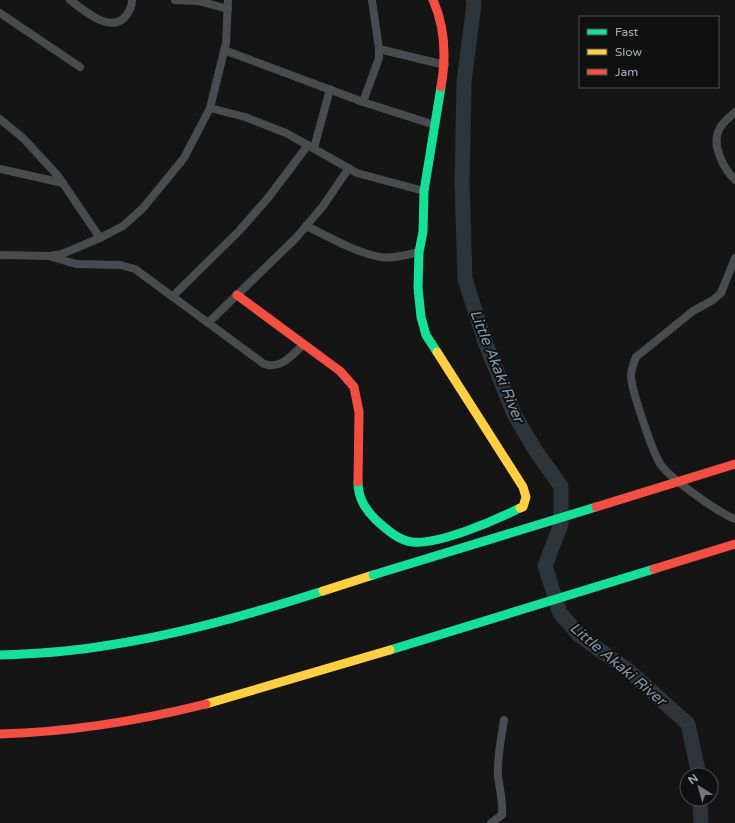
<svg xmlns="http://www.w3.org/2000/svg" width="735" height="823" viewBox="0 0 735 823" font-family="'Varela Round',sans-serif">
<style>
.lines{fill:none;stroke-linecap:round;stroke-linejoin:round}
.river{stroke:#2d343a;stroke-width:15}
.street{stroke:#4a4b4e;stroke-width:8}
.fast{stroke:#16e098;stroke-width:9}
.slow{stroke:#ffcf43;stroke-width:9}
.jam{stroke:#f24e42;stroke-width:9}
.fast-bridge{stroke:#16e098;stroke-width:9}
.jam-bridge{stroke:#f24e42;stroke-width:9}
.labels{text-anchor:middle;stroke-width:4;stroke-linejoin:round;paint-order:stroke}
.water-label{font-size:15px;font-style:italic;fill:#8299ad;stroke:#101011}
</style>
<rect width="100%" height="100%" fill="#151516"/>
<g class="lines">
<g class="river">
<path d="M473,0L474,4L464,82L462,183L465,279L485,342L514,414L537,453L561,486V524L545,566L560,613L580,636L628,670L688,724L699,775"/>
<path d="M700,799L701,823"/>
</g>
<g class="street">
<path d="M70,0C83,9 109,34 125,17C130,11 132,7 132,0"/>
<path d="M175,0L198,1L228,9"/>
<path d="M0,13L80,67"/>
<path d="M379,49L445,65"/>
<path d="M224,50L363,102L435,125"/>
<path d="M363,102L379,58V49L372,0"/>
<path d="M210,108L245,117L286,133L357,173L424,191"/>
<path d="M735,112C730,117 723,122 720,128C710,144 724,169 735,180"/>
<path d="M0,119L24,139L58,176L100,238"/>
<path d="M314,148L330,89"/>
<path d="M0,169L63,183"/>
<path d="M306,226C330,237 354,252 380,257C393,259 407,255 419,252"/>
<path d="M0,255L50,256L62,254L100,238L123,226L143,208L184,158L210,108L226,43L228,0"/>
<path d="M52,257L76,264L120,265L135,269L264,364C281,370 292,355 304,344"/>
<path d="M735,258L721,293L713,300L693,311L636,357C633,364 631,370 631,377C632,391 653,454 661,465C671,479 719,513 735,519"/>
<path d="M173,296L239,231L268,198L308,145"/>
<path d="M208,323L296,238L323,206L349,168"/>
<path d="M491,823L502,815C503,801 500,790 498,777C497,757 501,739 504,720"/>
</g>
<g class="fast">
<path d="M437,352L426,335L421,317L418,288L419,252L423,232L424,191L441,87"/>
<path d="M358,482C358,498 365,509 376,520C385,528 399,541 412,542C439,545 496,520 520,508"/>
<path d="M390,650L654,569"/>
<path d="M0,655C32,654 65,652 97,647C174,636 248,615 323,591"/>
</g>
<g class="slow">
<path d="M437,352L523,487L526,497L523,507L520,508"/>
<path d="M323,591L373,575"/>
<path d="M206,704L390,650"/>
</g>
<g class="jam">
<path d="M433,0C445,27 446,59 441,87"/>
<path d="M237,295L340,371L354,387L359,412L358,482"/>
<path d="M654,569L735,544"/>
<path d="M0,734C71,732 138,721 206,704"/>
</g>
<path class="fast-bridge" d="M373,575L596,507"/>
<path class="jam-bridge" d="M596,507L735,464"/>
</g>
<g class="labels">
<g class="water-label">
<text transform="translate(497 366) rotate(68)" y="5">Little Akaki River</text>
<text transform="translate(618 664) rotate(40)" y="5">Little Akaki River</text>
</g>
</g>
<rect x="579" y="16" width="140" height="72" fill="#101011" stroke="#4d4e53"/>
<rect x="587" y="29" width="20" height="6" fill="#16e098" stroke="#4d4e53"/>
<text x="615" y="36" font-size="12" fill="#a8acb5">Fast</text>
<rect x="587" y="49" width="20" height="6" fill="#ffcf43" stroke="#4d4e53"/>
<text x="615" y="56" font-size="12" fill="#a8acb5">Slow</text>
<rect x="587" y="69" width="20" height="6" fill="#f24e42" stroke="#4d4e53"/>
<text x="615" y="76" font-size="12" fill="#a8acb5">Jam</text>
<g transform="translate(699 787) rotate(323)"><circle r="19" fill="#101011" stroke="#4d4e53"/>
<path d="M0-3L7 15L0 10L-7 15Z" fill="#75777d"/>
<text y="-6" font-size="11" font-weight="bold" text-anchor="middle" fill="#a8acb5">N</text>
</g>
</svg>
